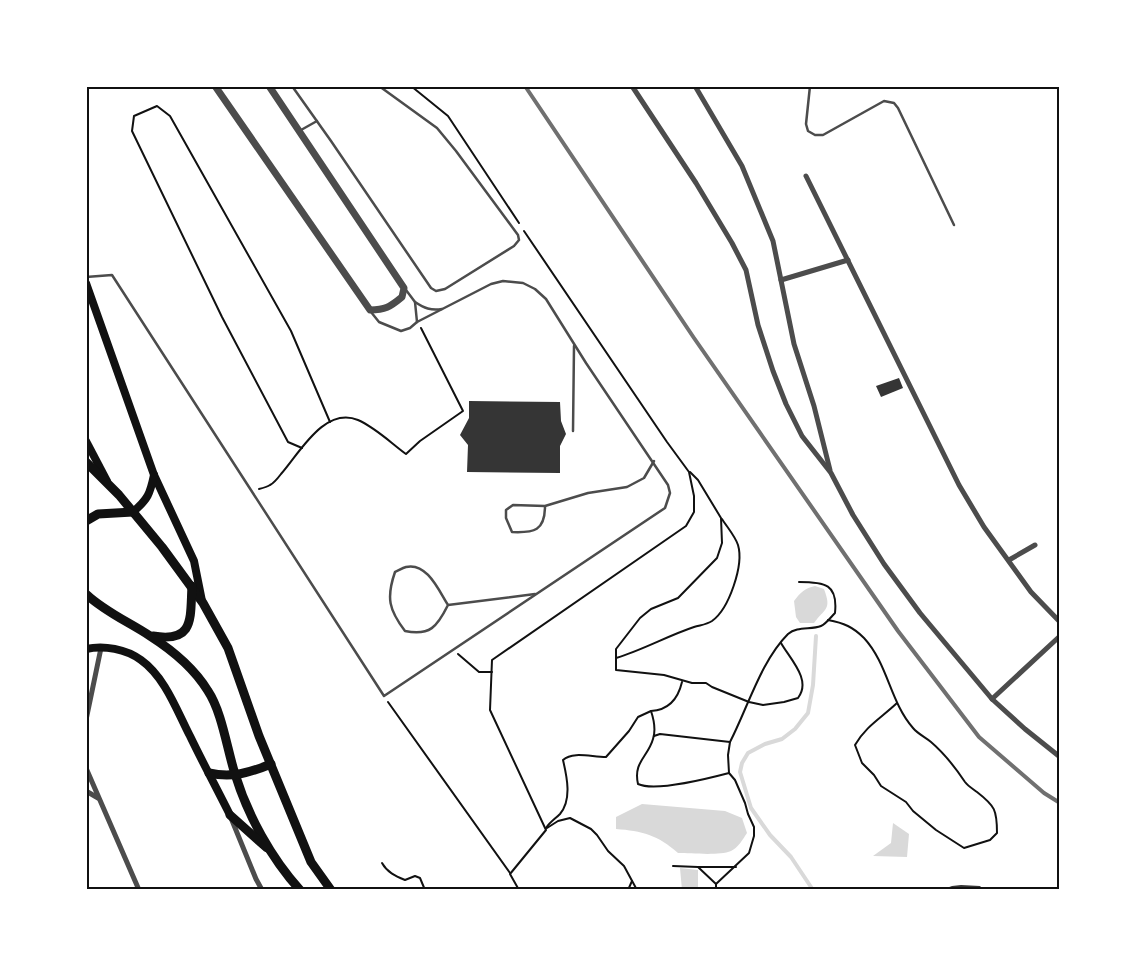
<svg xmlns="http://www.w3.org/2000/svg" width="1146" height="976" viewBox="0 0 1146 976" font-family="Karla,sans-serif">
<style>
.water{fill:#d9d9d9}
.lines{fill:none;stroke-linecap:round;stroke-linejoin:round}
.stream{stroke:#d9d9d9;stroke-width:4}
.building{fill:#353535}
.path{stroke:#111;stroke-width:2}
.service{stroke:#4c4c4c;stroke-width:2.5}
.minor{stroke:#4c4c4c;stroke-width:5}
.tertiary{stroke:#4c4c4c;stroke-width:7}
.secondary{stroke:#111;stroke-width:8}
.primary{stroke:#111;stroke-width:9}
.rail{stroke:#707070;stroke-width:4}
.neatline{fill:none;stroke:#111;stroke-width:2}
</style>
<rect width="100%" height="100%" fill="#fff"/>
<g class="water">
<path d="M815,586L824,589C832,610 825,608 814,623H800L796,617L794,601C800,593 805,588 815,586Z"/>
<path d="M642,804L725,811L742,818L747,833C743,839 738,848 731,851C719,856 691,853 678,853C658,835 642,831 616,829V817Z"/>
<path d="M893,823L909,834L907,857L873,856L891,843Z"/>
<path d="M680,868L698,870V890H682Z"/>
</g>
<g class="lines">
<path class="stream" d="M813,890L791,857L770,835L751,808L740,772L742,763L748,753L765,744L782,739L795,729L808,713L813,685L816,636"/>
</g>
<g class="building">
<path d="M899,378L903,388L881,397L876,386Z"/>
<path d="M469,401L560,402L561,421L566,434L560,446V473L467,472L468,445L460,435L469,418Z"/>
<path d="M961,885L980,886L984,890H941L952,886Z"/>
</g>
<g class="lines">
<g class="path">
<path d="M411,86L448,116L519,223"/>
<path d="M302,448L288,442L222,317L132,131L134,116L157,106L170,116L291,331L330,422"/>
<path d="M690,472L698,480L721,518L722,543L717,558L678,598L651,609L640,618L616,649V670L664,675L692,683H706L712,687L749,702L763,705L784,702L798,698C812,680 790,659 781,643"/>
<path d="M259,489C263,488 267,487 270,485C274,483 278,478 281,474C299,454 324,406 358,420C376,428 391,443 406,454L420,441L463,411L421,328"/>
<path d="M828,620C844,623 853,627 864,638C888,664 890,702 913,728C918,734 925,737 931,742C945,754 955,767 965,782C968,786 973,789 977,792C995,806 997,810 997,833L990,840L964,848L936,830L913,811L906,802L881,786L874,775L862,763L855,745C866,726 881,718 897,703"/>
<path d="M458,654L479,672H492"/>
<path d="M616,658C643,650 667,636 694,627C700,625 706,625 712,621C729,609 744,565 738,545C735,536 727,527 722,519"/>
<path d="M682,682C678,699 669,710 651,711C654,720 656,730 653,739C648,757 633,762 638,784C655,792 710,778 729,773"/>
<path d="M388,702L510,873"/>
<path d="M654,736L660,734L730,742"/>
<path d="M546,828C550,822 555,819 560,814C572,800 567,777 563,760C573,751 591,757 606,757L629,731L638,717L651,711"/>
<path d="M547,828L558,821L570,818L591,829L597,835L608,851L624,866L637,890"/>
<path d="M382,863C387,872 395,876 405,880L415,876L420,878L425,890"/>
<path d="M673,866L698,867L716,884"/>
<path d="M698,867H736"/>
<path d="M519,890L510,874L546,830L490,710L492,660L686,526L694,512V496L689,472L667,442L524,231"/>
<path d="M628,890L632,881"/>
<path d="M716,890V884L749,853L754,836V827L748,814L745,803L735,780L729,773L728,755L730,742C748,707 761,661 788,634C797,626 811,630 821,626C826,624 831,617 835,613C838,584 825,582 799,582"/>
</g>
<g class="service">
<path d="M292,86L331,141L431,288L436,291L445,289L514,246L519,240L518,235L456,151L437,128L379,86"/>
<path d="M810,86L806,124L808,131L815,135H823L884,101L894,103L898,108L954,225"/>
<path d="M1059,98L1060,95"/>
<path d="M301,130L317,121"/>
<path d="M86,277L112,275L384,696L665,508L670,493L668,485L586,363L546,299L535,289L523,283L503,281L491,284L417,322L410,328L401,331L379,322L371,312"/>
<path d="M406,290L415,302L417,322"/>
<path d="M415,302C424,308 431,311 442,309"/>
<path d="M573,431L574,346"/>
<path d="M545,506C545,531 534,533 512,532L506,518V510L513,505L545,506L588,493L627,487L644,478L654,461"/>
<path d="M448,605C439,591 427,562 406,567C402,568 398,571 395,572C386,598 389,610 405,631C430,636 437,627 448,605L535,594"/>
</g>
<g class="minor">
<path d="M632,86L696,183L732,243L746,270L758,325L773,371L786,404L802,436L831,473L853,515L884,564L920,613L992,699L1025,729L1060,757"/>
<path d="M695,86L742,166L773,241L794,344L814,406L830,470"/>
<path d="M806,176L959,485L984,527L1031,592L1060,622"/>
<path d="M781,280L848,260"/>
<path d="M1009,560L1035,545"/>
<path d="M992,699L1060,636"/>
<path d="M86,720L101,648"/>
<path d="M86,768L139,890"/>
<path d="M86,791L98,798"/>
<path d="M231,818L256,879L262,890"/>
</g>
<path class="tertiary" d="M215,86L370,310C385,310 390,307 402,297L404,288L269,86"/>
<g class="secondary">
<path d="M86,283L154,475L194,561L202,601"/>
<path d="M86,441L107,481"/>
<path d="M133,512C148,499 150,494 154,475"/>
<path d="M86,649C104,645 126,649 141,660C165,677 177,711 190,736C203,763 217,789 230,815"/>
</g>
<g class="primary">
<path d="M86,462L119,495L162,547L203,603L228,648L259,736L311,862L331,890"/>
<path d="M86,521L98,514L133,512"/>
<path d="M86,594C105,612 129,622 150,636C172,650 194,668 208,691C222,712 227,749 235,774C248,816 271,858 300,890"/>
<path d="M153,636C195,643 190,618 192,586"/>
<path d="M209,773C232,778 249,773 271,764"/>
<path d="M230,815L267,848"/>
</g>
<path class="rail" d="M525,86L694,338L898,631L979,737L1044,793L1060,803"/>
</g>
<rect width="1146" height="976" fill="none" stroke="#ffffff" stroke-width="175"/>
<rect x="88" y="88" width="970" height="800" class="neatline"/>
</svg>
